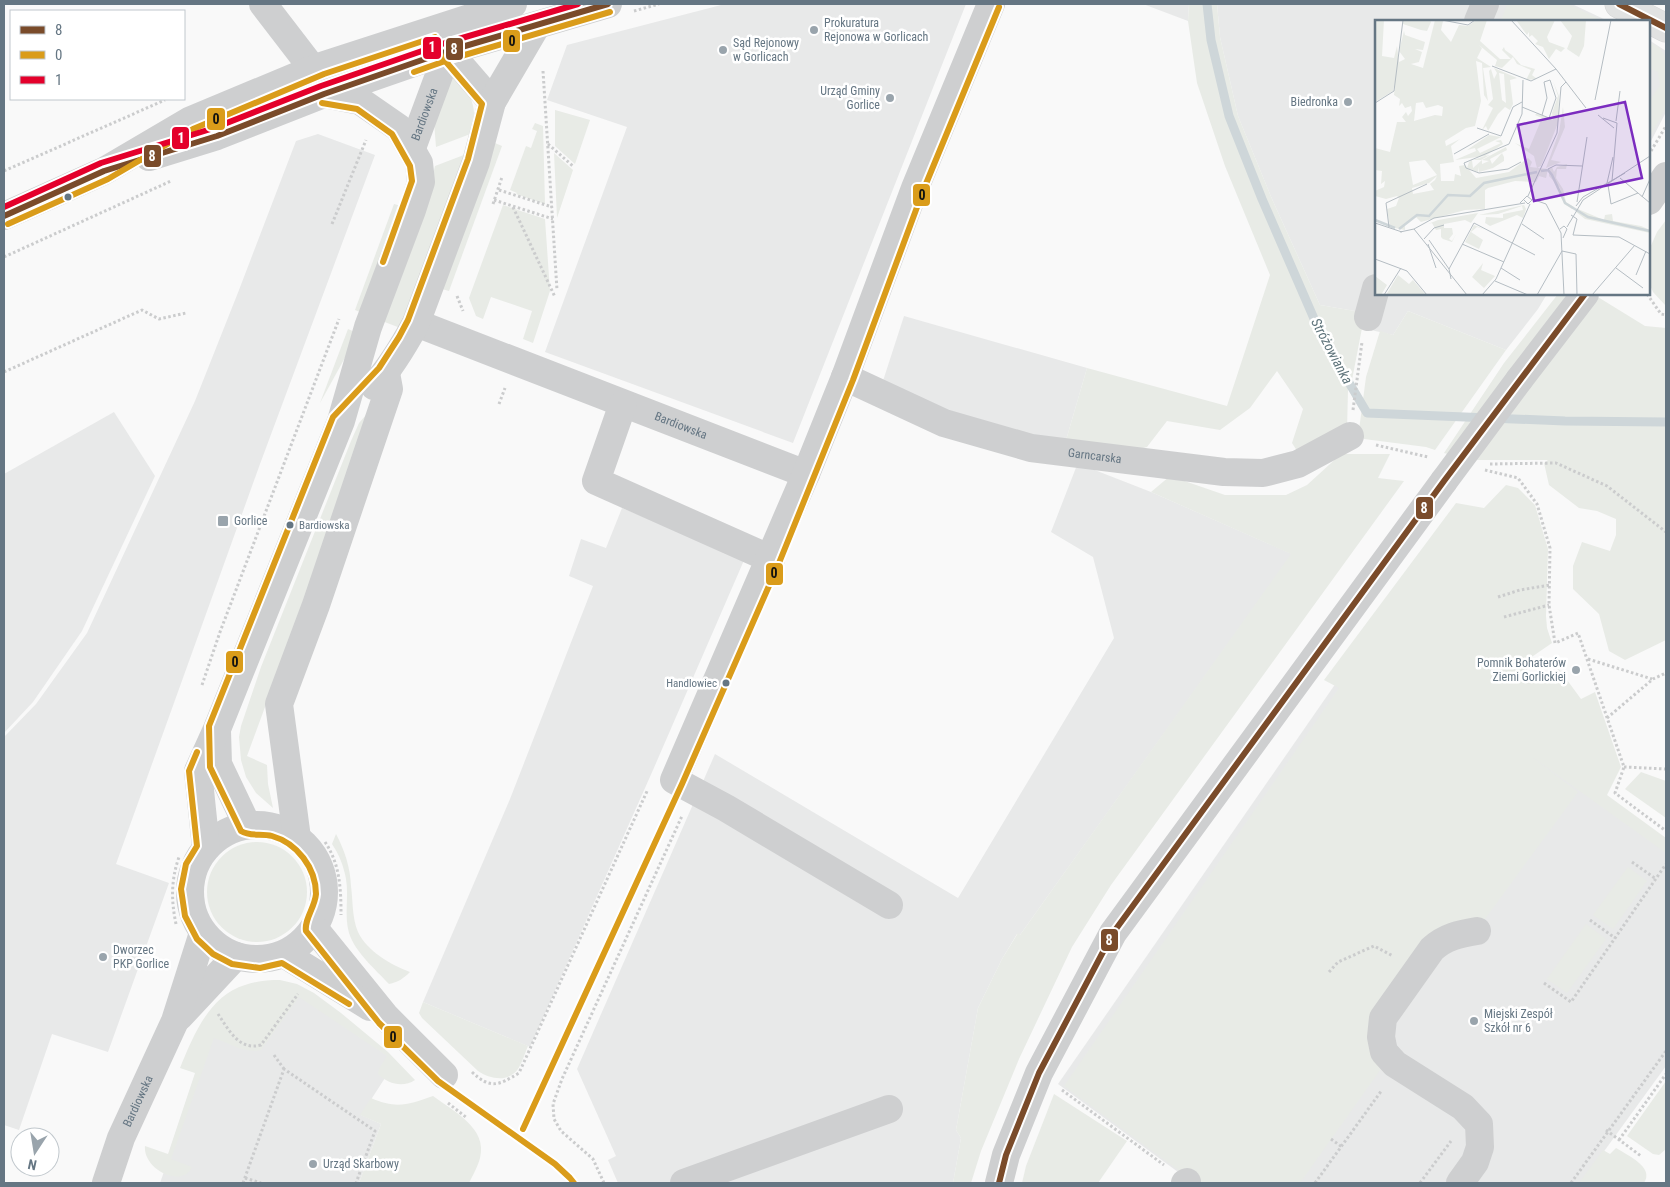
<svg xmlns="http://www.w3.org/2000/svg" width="1670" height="1187" viewBox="0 0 1670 1187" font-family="'Roboto Condensed',sans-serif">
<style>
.built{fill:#e8e9e9}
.green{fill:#e8ebe6}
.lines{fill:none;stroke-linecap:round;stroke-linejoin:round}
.stream{stroke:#ced6d9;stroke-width:9}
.major-casing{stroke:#d5d6d7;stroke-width:29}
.path{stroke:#cbcccd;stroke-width:3;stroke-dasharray:2.5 2.5;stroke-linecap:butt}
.minor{stroke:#cecfd0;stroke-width:28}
.major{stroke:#e1e2e2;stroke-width:28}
.minor-bridge{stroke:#cecfd0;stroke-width:28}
.bus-1-casing{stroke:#fff;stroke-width:10}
.bus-2-casing{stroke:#fff;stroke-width:10}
.bus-3-casing{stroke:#fff;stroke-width:10}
.bus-1{stroke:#7a4b2a;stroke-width:6}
.bus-2{stroke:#da9c1a;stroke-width:6}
.bus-3{stroke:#e4002b;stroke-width:6}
.poi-dot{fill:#99a4ac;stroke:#fff;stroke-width:2}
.bus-dot{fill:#657683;stroke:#fff;stroke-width:2}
.labels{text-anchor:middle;stroke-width:5;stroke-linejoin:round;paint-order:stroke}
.bus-label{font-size:11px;fill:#657683;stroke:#fff;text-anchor:start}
.poi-label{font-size:12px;fill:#657683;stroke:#fff;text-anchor:start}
.street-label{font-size:12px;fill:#657683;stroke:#fff}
.water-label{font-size:14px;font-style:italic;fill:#60757c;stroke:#fff}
.inset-river{fill:none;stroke:#ced6d9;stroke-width:2.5}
.inset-road{fill:none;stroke:#b5bdc3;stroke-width:1}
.view{fill:#7b2cbf;fill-opacity:0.15;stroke:#7b2cbf;stroke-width:2.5}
.inset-edge{fill:none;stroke:#657683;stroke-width:2.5}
.line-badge{stroke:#fff;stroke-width:2}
.badge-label{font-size:14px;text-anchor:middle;font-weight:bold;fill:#fff}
.pale-badge-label{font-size:14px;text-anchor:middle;font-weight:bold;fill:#111}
</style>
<rect width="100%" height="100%" fill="#f9f9f9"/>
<g class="built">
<path d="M725,4H966L793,443L545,352L627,127L547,100L567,45Z"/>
<path d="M1143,4H1189L1188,21Z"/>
<path d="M1217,4H1572L1608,21H1376V294H1547L1538,309L1506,350L1408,311L1393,335L1362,328L1358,323L1355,311L1320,305L1272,199L1238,116L1220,37Z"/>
<path d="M1649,40L1666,51V112L1649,145Z"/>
<path d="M318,134L375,155L260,464L116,864L169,883L108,1052L52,1034L19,1130L4,1125V737L36,704L87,633L195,401L239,290L296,141Z"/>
<path d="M904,316L1087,368L1064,447L1032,442L881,387Z"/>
<path d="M114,412L155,476L82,631L33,702L4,733V474Z"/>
<path d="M1077,465L1087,467L1151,492L1292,554L1020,935L1017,934L1002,959L978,1008L956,1130L961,1138L953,1183H618L608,1160L616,1156L577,1069L715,754L958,898L1114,638L1093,557L1051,532Z"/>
<path d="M622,508L745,558L653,770L530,1047L423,1002L510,799L593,586L569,576L581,539L606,548Z"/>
<path d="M1336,683L1501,730L1666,850V1066L1581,1183H1193L1058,1084Z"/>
<path d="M298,995L388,1056L385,1078L361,1115L381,1124L359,1183H160L212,1035Z"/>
</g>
<g class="green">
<path d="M1189,4H1217L1220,37L1238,116L1272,199L1320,305L1355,311L1358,323L1362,328L1352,380L1348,390L1347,430L1301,457L1292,443L1303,409L1277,371L1250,408L1220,430L1167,421L1147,447L1124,453L1064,447L1087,368L1227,406L1270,275L1225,166L1197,83L1188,21Z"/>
<path d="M1507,4H1568L1603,21H1501Z"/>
<path d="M1649,42L1660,48L1666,58V107L1649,139V102L1660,85L1658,72L1649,68Z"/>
<path d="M452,74C472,91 477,108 473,133L436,147L434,122Z"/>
<path d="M555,110L590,120L575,164L555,146Z"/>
<path d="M535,123L543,126L545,204L516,194L517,193L510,190L526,146L531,148L537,131L532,129Z"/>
<path d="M495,143L502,146L449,291L442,289Z"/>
<path d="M469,153L403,329L382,321L428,194L435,166Z"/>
<path d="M554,153L573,170L557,218Z"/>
<path d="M394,204L401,206L362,313L355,310Z"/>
<path d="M503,205L545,219L550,291L533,343L523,339L532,311L491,297L483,319L476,316L469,298Z"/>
<path d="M1666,220V306L1653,292L1649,283V250L1657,232Z"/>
<path d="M1558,294H1593L1645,326L1666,328V640L1625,660L1609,651L1599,614L1573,589V566L1582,542L1610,551L1616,535V519L1597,511L1579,508L1549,485L1544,463L1548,460H1468L1444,453L1504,363Z"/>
<path d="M1408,311L1506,350L1435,450L1426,447L1364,439L1359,430L1366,377L1380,331L1393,335Z"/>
<path d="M348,329L355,332L347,354L320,403Z"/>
<path d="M366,415V432L247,756L267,765L268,784L273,808L256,793L246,777L241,760L239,737L241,726L261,667L351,441L359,423Z"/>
<path d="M1341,454H1390L1378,478L1404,481L1111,885L1072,947L1019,1059L981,1151L971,1183H953L961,1138L956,1130L978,1008L1002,959L1018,933L1020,935L1291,554L1151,492L1170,476L1225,495H1286L1307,485Z"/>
<path d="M1506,485L1518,488L1535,505L1548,549L1546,616L1547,628L1552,643L1523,663L1535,682L1559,669L1581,699L1595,692L1621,767L1607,795L1666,838V853L1528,754L1578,792L1485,919L1467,921L1379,1007L1383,1066L1300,1183H1196L1064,1086L1339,688L1324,680L1456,503L1484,508Z"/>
<path d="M1641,772L1666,781V818L1625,789Z"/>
<path d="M336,834C345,851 350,867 351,886C353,901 352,918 358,932C367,951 391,965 410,972C403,979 398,982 389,984C375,969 355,952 349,933C344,915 349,897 346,879C344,867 339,854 332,844Z"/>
<circle cx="257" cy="892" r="50"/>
<path d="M1628,867L1647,881L1613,929L1593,915Z"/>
<path d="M1586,924L1606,939L1567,993L1547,979Z"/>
<path d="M280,980L297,984L314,993L341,1013L388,1052L415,1080C403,1088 388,1084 378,1074L379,1069L387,1056L299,997L261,1050C245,1054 229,1043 214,1038L171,1159L192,1167C190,1170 188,1174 184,1175C168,1182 143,1164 145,1146L168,1154L195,1073L180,1068C193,1036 209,996 245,985C256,981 268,980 280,980Z"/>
<path d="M423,1002L528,1046C525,1053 522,1063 518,1069C508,1083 490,1079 478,1071L422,1018L419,1013Z"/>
<path d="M1666,1081V1149L1659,1155L1653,1154L1627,1136Z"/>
<path d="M1054,1094L1127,1141L1098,1183H1022L1026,1166Z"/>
<path d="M433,1096C453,1111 488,1128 480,1158C478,1166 473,1175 469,1183H359L381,1124L360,1115L371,1098C396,1109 408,1105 433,1096Z"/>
<path d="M1616,1148C1627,1155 1655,1167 1644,1183H1579L1603,1150L1610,1154Z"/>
</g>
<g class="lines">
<path class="stream" d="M1207,4L1211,40L1229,116L1262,199L1322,337L1367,413L1565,421L1666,422"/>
<defs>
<path id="major" d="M1619,4L1666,28"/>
</defs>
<use href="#major" class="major-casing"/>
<g class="path">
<path d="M634,11L659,4"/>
<path d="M543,71L557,290"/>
<path d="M548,144L574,167"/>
<path d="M1651,151L1666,126"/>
<path d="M4,171L165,100"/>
<path d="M499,190L552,207"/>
<path d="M494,200L553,219"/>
<path d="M493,204L502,177"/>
<path d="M513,207L555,297"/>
<path d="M332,224L366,140"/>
<path d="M4,257L171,181"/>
<path d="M1647,294L1661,314L1666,315"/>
<path d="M457,296L463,311"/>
<path d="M4,372L142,310L159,319L186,313"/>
<path d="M499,404L505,388"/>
<path d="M1353,410L1362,342"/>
<path d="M1376,445L1428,457"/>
<path d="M1490,464L1556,463L1607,486L1666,532"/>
<path d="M1485,470L1518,478L1537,504L1550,548L1549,605L1555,643L1578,633L1624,767L1615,793L1666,831"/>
<path d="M1498,597L1520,590L1550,585"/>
<path d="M1504,617L1549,605"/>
<path d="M1588,659L1652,679"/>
<path d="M202,685L220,632L339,319"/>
<path d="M1607,718L1653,679L1666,673"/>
<path d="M1624,767L1666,769"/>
<path d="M325,842C340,864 341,889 341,915"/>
<path d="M1632,862L1656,879"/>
<path d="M1590,920L1615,938"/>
<path d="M176,924C171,900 171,880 179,857"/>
<path d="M1329,972L1338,962L1374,946L1393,956"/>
<path d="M1544,983L1571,1002L1666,864"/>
<path d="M218,1014C229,1030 239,1051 261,1045L298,994"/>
<path d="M274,1055L284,1069"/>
<path d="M472,1072C490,1089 498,1086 519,1073L648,789"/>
<path d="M1062,1090L1164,1165"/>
<path d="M448,1103L467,1118"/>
<path d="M1606,1130L1641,1156"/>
<path d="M1331,1139L1342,1147"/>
<path d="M1619,1140L1666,1074"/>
<path d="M245,1178L261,1183"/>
<path d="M243,1183L284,1069L375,1131L356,1183"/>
<path d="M604,1183L593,1159L561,1131L554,1119L553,1104L562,1079L682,816"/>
<path d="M1315,1183L1382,1090"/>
<path d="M1420,1183L1451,1141"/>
<path d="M1571,1183L1666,1051"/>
</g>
<g class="minor">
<path d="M263,4L313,69L320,85"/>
<path d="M1478,21L1485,4"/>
<path d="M444,36L448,51L492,102"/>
<path id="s1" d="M412,148L448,51"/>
<path d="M149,157L217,136L324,94L448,51L608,4"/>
<path d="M1649,201L1666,176"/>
<path d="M4,216L104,171L189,121L256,93L321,66L513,4"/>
<path d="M1368,317L1376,288"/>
<path id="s2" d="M416,323L806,474"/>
<path id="s3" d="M845,377L944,423L1031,448L1224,472L1263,473L1298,464L1350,436"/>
<path d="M1519,380L1585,294"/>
<path d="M374,386C391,367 404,345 416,323L476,162L492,102L537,25"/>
<path d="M623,404L596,481L771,559"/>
<path d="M217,731L218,764L247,825"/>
<circle cx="257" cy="892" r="67"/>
<path d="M297,838L279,704L316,605L389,389L386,373"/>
<path d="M206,848L198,771L217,729L341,421L368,327L412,210L421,182L419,163L399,128L360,101L324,94"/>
<path d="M889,905L726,808L674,780L806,474L845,377L915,188L991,4"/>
<path d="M314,928L386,1017L444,1075"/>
<path d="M284,954L370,1007"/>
<path d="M179,1017L236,956"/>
<path id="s4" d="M106,1183L121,1138L175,1021L203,933"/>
<path d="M684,1183L889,1109"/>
<path d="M999,1183L1006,1155L1039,1073L1113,933L1444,481"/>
<path d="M1185,1183L1187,1182"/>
<path d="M1460,1183L1475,1162L1480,1147L1479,1124L1463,1107L1395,1064L1384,1052L1381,1037L1383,1018L1432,949C1445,937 1459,934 1477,931"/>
</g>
<use href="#major" class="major"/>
<path class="minor-bridge" d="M1444,481L1519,380"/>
<defs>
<g id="bus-1">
<path d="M1619,4L1666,28"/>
<path d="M4,216L104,171L217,136L324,94L448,51L608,4"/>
<path d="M999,1183L1006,1155L1039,1073L1113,933L1444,481L1585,294"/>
</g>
<g id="bus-2">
<path d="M414,72L451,59L610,12"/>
<path d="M322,103L357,109L392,134L410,166L412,181L383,262"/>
<path d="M8,224L108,179L193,129L324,74L435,37L441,56L482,104L468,159L408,320L399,337L379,368L333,417L209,726L210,767L241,831C250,837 262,833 272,836C297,843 316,868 316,894C315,907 304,920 306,931L379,1023L438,1081L555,1164L570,1178L574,1183"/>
<path d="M197,752L189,771L197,846L186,864L181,889L185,916L197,939L213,954L232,964L260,968L282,963L349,1004"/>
<path d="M523,1129L682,784L779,563L853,380L923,191L999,7"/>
</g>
<path id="bus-3" d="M4,207L101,163L214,128L321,86L445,43L578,4"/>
</defs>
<use href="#bus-1" class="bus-1-casing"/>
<use href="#bus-2" class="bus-2-casing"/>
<use href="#bus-3" class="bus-3-casing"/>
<use href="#bus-1" class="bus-1"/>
<use href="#bus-2" class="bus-2"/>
<use href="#bus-3" class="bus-3"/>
</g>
<g class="poi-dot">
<circle cx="814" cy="30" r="5"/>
<circle cx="723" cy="50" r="5"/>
<circle cx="890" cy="98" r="5"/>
<circle cx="1348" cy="102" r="5"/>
<rect x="217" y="515" width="12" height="12" rx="2.5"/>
<circle cx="1576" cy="670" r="5"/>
<circle cx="103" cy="957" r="5"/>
<circle cx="1474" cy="1021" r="5"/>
<circle cx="313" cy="1164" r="5"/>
</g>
<g class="bus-dot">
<circle cx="68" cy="197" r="4.5"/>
<circle cx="290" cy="525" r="4.5"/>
<circle cx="726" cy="683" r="4.5"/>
</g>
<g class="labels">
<g class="bus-label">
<text x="299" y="529">Bardiowska</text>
<text x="717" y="687" text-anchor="end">Handlowiec</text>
</g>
<g class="poi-label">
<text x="824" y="27">Prokuratura<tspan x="824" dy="14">Rejonowa w Gorlicach</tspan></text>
<text x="733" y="47">Sąd Rejonowy<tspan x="733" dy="14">w Gorlicach</tspan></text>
<text x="880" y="95" text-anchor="end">Urząd Gminy<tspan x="880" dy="14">Gorlice</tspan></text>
<text x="1338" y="106" text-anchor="end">Biedronka</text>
<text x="234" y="525">Gorlice</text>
<text x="1566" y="667" text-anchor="end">Pomnik Bohaterów<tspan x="1566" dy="14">Ziemi Gorlickiej</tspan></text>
<text x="113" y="954">Dworzec<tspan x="113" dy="14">PKP Gorlice</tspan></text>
<text x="1484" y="1018">Miejski Zespół<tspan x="1484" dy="14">Szkół nr 6</tspan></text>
<text x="323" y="1168">Urząd Skarbowy</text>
</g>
<g class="street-label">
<text dy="4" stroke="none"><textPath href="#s1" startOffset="36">Bardiowska</textPath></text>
<text dy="4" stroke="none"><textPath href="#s2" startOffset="284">Bardiowska</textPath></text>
<text dy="4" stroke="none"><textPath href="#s3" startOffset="264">Garncarska</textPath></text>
<text dy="4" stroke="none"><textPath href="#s4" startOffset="88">Bardiowska</textPath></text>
</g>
<g class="water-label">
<text transform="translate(1332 351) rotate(62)" y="5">Stróżowianka</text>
</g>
</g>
<g transform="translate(1375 20)">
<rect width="275" height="275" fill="#f9f9f9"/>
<path d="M0,0H9L7,36L19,38L22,26L24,42L30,39L24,31L29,11L30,15L50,22L48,30L40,29L47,32L44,42L36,44L48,48L60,0L68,1L66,10L76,22L84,5L93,6L101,0H112L105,21L125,39H136L127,30L129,27L130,30L137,35L146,45L160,49L157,55L162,59L151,60L156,50L142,44L138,37L127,48L120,46L122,40L104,25L107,28L102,38L116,47L108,48L113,81L109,75L107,43L101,41L106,81L100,106L91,108L70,121L71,126L85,119L76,126L79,142L65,144L66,161H79L80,154L86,156L84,146L90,145L101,158L134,152L153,138L157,142L155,147L173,149L171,158L164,156L161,162L140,161L113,168L110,170V189L90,190L46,202L41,197L30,203V210L15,207L12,189L21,186L24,178L22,176L11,179L0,176V171L9,167L10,161L6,164L7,151L0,150V128L15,132L22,102H31L27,97L31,92L33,96L37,91L36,86L30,88L27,83L24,86L25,79L19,75L20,62L18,71L0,82ZM48,82L51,88L63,85L68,87L67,96L60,95L39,101L41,83ZM50,140L62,155L38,165L34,142ZM62,156L60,160L55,164L59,170L38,174L37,168L54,163ZM28,0H55L56,2L52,11L46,10L28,4ZM141,0H180L172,17L174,22L190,28L186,32L181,29L174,39L168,27L160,24L163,21L157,15L154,17V12L152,15ZM185,0H211L209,26L204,37L192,29L197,16ZM119,48L142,58L135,60L138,84L135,90L130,87L123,94L113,111L111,106L107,110L118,88L113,85L118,79L114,51L116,49L119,59L122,53ZM124,53L129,54L131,83L127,80ZM178,61L184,76L183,103L166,146L162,148L159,136L140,123L154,129L167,98L160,95L162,93L178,100L177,93L183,76ZM188,87L190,107L176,140L186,142L171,148L184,112ZM114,115L126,117L102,129L105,133L126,123L120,121L126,120L128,124L110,136L115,135L106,140H98L110,136L80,140L101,131L100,128L92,130ZM131,127L132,130L115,139L117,144L127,133L129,137V141L118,148L104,152L103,147V152L92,148L94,142L97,140L98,148L107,140V144L114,141L107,140ZM192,144L191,149H182L181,158L188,169L191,182L199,187L197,189L189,184L185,168L174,156V149L177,147L179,152L182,147ZM149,185L151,189L148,198L142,195L115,206L110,203L111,197L128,198V194L148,190L147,186L123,194L104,195ZM203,189L229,200L230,195L237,194L238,201L266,206L275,210V213L210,199L201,192ZM103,193L96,203L90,200L69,204V208H77L78,214L74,219L77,221L81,214L77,222L68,219L80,231L66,217V209L61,210L57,203L53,204L63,200ZM99,205L111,210L102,207L96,212L108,220L104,229L90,222ZM108,243L106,250L120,256L109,268L97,257ZM23,255L34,264L38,260L51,275H11ZM0,256L12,265L6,275H0Z" fill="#e8ebe6" fill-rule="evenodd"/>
<path class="inset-river" d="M166,151L173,150L177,155L190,183L213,197L275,211M0,200L20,208M24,209L42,195L54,196L73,175L95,176L109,163L162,152"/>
<path class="inset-road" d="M67,0L93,5L100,0M136,0L181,49L211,88M117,46L156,61L181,49M220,80L236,0M0,83L19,71L28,0M147,87L174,98L181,78L175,60L169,62L172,78L167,95M223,95L239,108M228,98L242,103L237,161M241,101L245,71M102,108L126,116L138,87L147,82M79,134L114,114M146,142L133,149L104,153L91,148L89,143L134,124L147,94L148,60M173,149L181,145L207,146M245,158L275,183M232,163L238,137M233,165L236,184L263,173M153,176L182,113L186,67L191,62M267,177L275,159M157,179L171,184L186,213L189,275M202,182L212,117M145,183L152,176L157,180L153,184L149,180M201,186L208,177L250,153M196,195L202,199L198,215L244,217L275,234M0,203L27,212M147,204L169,219M14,207L11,183L52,164M192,207L208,180L275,136M39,209L92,275M185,209L189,206L192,209L188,218M25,212L39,209L59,198L150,183M49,219L59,208L69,205M54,220L74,249L76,259M53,224L61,248M87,224L129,242M0,239L32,251L52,275M126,248L145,260M241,248L268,268M74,249L99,203L160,235M261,255L271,231M120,261L153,275M9,275L26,248M107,275L121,259L155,184M162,275L187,231L201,234L202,275M217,275L260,225"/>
<path class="view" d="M250,82L267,158L159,181L143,105Z"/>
<rect width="275" height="275" class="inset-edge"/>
</g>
<g class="line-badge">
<rect x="502" y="29" width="19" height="24" rx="5" fill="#da9c1a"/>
<rect x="422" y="36" width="20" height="24" rx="5" fill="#e4002b"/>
<rect x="445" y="37" width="19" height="24" rx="5" fill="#7a4b2a"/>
<rect x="206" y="107" width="20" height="24" rx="5" fill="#da9c1a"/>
<rect x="171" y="126" width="19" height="24" rx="5" fill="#e4002b"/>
<rect x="143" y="144" width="19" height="24" rx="5" fill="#7a4b2a"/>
<rect x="912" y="183" width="19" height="24" rx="5" fill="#da9c1a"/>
<rect x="1415" y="496" width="19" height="24" rx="5" fill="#7a4b2a"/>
<rect x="765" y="562" width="19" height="24" rx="5" fill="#da9c1a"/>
<rect x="225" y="650" width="19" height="24" rx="5" fill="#da9c1a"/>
<rect x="1100" y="928" width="19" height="24" rx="5" fill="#7a4b2a"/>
<rect x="383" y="1025" width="20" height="24" rx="5" fill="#da9c1a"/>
</g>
<g class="badge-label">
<text x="432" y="52">1</text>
<text x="454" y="54">8</text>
<text x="181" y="143">1</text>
<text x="152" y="161">8</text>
<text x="1424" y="513">8</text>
<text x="1109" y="945">8</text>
</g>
<g class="pale-badge-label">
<text x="512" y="46">0</text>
<text x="216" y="124">0</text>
<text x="922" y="200">0</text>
<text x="774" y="578">0</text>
<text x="235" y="667">0</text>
<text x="393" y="1042">0</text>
</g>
<rect width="1670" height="1187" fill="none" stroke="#657683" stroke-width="10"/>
<rect x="10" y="10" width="175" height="90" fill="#ffffff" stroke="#c1c8cd"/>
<rect x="20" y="26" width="25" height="8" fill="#7a4b2a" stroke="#c1c8cd"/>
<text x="55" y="35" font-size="15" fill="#657683">8</text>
<rect x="20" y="51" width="25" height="8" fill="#da9c1a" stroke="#c1c8cd"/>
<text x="55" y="60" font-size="15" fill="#657683">0</text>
<rect x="20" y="76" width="25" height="8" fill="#e4002b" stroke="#c1c8cd"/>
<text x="55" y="85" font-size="15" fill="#657683">1</text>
<g transform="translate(35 1152) rotate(192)"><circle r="24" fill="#ffffff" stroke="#c1c8cd"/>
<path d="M0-4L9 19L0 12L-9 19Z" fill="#99a4ac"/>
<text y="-8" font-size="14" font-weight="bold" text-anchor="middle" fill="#657683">N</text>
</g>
</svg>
